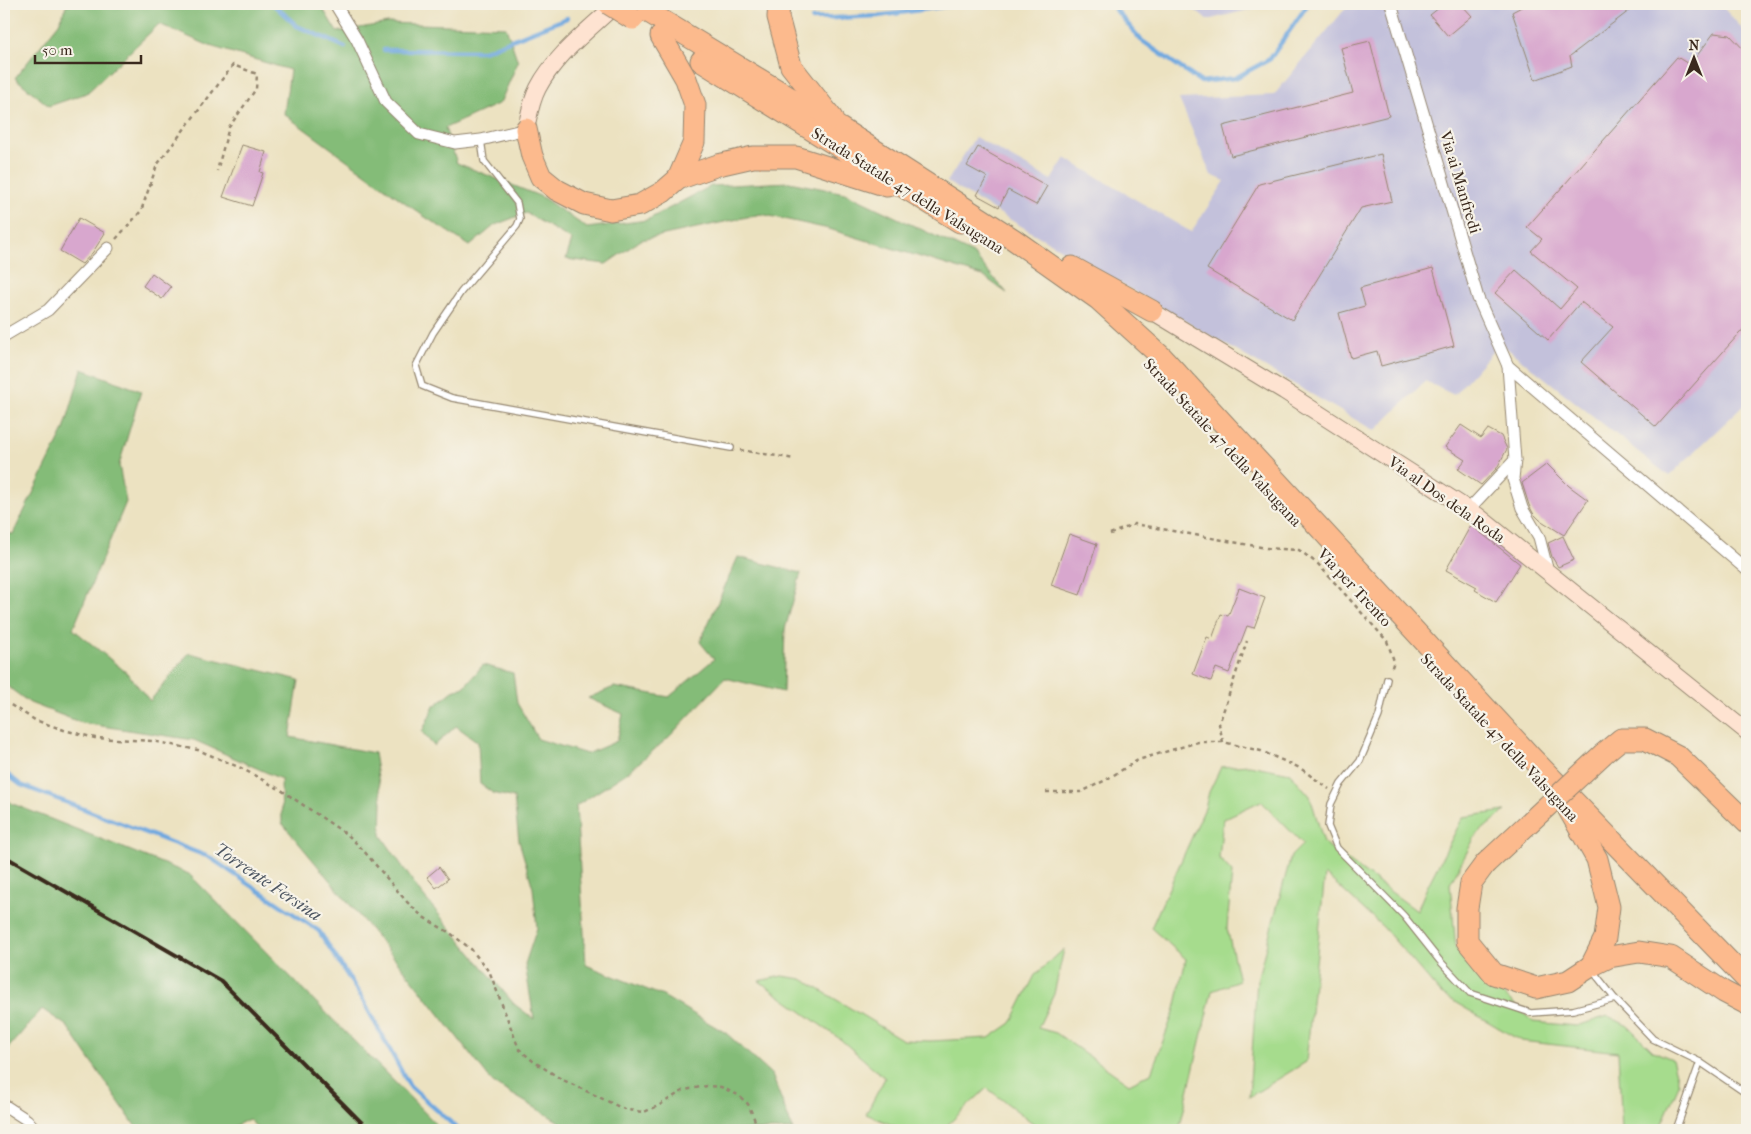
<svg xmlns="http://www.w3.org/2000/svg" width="1751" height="1134" viewBox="0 0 1751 1134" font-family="'IM FELL French Canon',serif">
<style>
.industrial{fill:#c3c1db}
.green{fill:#a6dc8d;stroke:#708356}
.forest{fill:#84bc78;stroke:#60734b}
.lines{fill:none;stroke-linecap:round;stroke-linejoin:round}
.stream{stroke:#6fa8df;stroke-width:4.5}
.building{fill:#d8a7ce}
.lane-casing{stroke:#948670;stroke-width:8}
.street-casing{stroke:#948670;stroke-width:13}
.secondary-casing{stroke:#948670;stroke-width:18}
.highway-casing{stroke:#948670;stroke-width:23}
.path{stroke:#948670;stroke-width:2.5;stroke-dasharray:4 4;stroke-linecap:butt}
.lane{stroke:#fff;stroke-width:5.5}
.street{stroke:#fff;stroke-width:11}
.secondary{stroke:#fee3d1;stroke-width:16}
.highway{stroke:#fcba8d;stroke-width:21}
.rail{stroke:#3b2a1e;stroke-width:4}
.highway-bridge-casing{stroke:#948670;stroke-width:23;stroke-linecap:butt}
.highway-bridge{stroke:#fcba8d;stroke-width:21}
.labels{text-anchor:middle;stroke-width:4.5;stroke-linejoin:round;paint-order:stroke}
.street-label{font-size:16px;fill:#3b2a1e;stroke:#f7f3e8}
.water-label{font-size:18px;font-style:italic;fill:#4d5662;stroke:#f7f3e8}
</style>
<rect width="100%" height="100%" fill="#f7f3e8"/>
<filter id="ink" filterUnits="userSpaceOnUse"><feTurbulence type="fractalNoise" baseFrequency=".02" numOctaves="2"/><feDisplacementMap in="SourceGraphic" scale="10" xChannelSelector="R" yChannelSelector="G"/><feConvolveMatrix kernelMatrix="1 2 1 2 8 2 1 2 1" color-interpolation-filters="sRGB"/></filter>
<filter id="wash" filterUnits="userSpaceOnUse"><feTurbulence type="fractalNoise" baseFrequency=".0096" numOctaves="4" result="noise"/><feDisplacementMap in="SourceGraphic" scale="20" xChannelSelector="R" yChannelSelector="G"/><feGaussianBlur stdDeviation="1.12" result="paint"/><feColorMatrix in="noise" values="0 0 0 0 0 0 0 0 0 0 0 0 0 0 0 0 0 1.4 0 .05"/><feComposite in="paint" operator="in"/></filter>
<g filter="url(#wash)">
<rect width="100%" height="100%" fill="#ece2c1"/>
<g class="industrial">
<path d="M1187,4H1272L1207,20Z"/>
<path d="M1349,4H1720L1747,34V402L1669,476L1500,343L1454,395L1425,381L1375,431L1026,229L947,182L975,137L1051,180L1065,158L1191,232L1225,181L1211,175L1179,99L1274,95Z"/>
</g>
<path class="green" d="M1249,765L1290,773L1310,796L1324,843L1417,911L1427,887L1463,817L1505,811L1476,835L1450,884L1456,949L1533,1022L1577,1026L1608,1016L1628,1026L1653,1051L1672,1059L1679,1085L1659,1130H1622L1618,1052L1521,1041L1441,994L1383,927L1325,874L1306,1062L1249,1097L1257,980L1291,856L1303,844L1261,801L1223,819L1219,858L1232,872L1227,928L1239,981L1212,991L1179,1130H1042L987,1088L942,1130H904L866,1114L885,1078L840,1039L759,981L782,976L802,979L903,1040L930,1041L989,1038L1011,1023L1035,975L1064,949L1054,994L1038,1028L1056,1033L1129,1084L1151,1073L1175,1009L1186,959L1151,928L1205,808L1209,792L1221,767Z"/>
<g class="forest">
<path d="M67,4H320L337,32L388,23L506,27L518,62L500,103L445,128L457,163L542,197L587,228L647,220L711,186L789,182L845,193L973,254L1007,293L983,276L829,229L761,214L641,240L606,264L566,259L572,240L526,213L495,225L470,246L422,215L284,114L290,70L210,46L159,24L87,93L49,106L15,78L59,23Z"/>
<path d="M82,369L141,391L119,465L126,502L73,629L127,673L150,701L189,653L299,680L290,737L374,753L382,802L381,835L420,892L514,1004L534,1019L525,964L537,928L533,888L519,841L514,798L493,793L480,784L478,742L456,726L434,746L422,732L434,706L453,691L464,687L483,665L513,673L517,703L538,739L587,754L617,741L623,714L588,698L614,687L669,697L714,659L700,642L738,557L801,573L785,629L783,692L725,678L668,738L628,772L576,806L586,965L663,996L726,1033L772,1075L793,1130H573L493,1083L411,978L282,823L281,779L194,740L82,723L30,703L4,684V533L13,534L64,430Z"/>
<path d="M4,797L13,804L189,874L442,1130H259L249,1119L227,1130H138L67,1026L42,1009L4,1053Z"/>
</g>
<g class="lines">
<g class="stream">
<path d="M273,4L297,26L345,47"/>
<path d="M1111,4L1141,40L1201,82L1235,78L1270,59L1308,4"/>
<path d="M812,19L878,16L962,4"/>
<path d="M384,50L484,51L567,18"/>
<path d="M4,772L21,785L209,857L319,931L360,995L409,1085L459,1130"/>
</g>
</g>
<g id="blocks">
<g class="building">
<path d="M1444,4H1461L1472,16L1448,36L1430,15Z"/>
<path d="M1527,4H1638L1570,56L1572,66L1535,80L1512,12Z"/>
<path d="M1714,33L1730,35L1747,53V325L1656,427L1581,362L1613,327L1581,302L1548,340L1495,293L1516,270L1560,309L1577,289L1531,251L1542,239L1527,227L1677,57L1690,65Z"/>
<path d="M1370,41L1389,116L1231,156L1223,126L1353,93L1341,48Z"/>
<path d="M242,145L266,152L260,172L263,173L252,206L223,197Z"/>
<path d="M978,147L1047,186L1036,205L1008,190L999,207L977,195L987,177L967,166Z"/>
<path d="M1381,154L1392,201L1361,208L1292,320L1207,269L1259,184Z"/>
<path d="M79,218L105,233L93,252L82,264L60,251Z"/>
<path d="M1433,268L1454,346L1381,366L1377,351L1351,358L1339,313L1365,306L1360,288Z"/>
<path d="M152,273L171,287L162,299L143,286Z"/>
<path d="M1461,425L1481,438L1488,429L1501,436L1507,449L1497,468L1481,485L1458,469L1465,460L1445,447Z"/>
<path d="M1547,464L1569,486L1588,500L1564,535L1540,520L1533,513L1529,505L1522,483Z"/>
<path d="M1471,525L1520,564L1496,602L1475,590L1477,587L1446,570Z"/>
<path d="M1069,534L1097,544L1080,595L1051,585Z"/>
<path d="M1563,536L1574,560L1558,567L1552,557L1548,543Z"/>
<path d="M1239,588L1265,598L1254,628L1247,626L1229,673L1216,668L1211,681L1193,674L1207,637L1212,639L1221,614L1228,616Z"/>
<path d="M439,867L448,879L436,888L427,877Z"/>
</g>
</g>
</g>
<g filter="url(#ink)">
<use href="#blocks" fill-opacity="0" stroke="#948670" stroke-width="1"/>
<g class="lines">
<defs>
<g id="lane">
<path d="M481,140L484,161L517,203L520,219L517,226L461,292L433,333L416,366L422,386L452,398L731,448"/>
<path d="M1387,679L1379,716L1360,761L1341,784L1331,804L1328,826L1337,848L1404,916L1439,960L1470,993L1531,1013L1573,1010L1615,999"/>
<path d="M1591,973L1596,975L1615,999L1653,1039L1700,1062L1747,1094"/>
<path d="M1676,1130L1700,1062"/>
</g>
<g id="street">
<path d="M335,4L357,40L386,102L419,134L455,143L481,140L526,129"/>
<path d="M1391,4L1478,298L1508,366L1747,570"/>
<path d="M4,336L48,310L108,248"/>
<path d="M1508,366L1515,460L1513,479L1522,508L1539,537L1548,572"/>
<path d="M1469,509L1515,460"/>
<path d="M4,1105L27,1120L36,1130"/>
</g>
<g id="secondary">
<path d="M526,129C529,115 531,101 538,88C555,55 589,30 616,4"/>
<path d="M1152,311L1284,391L1477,515L1747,732"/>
</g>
<g id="highway">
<path d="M635,4L840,128L1013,239L1098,299L1163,358L1532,758L1747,980"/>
<path d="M779,4L778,17L791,66L832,118"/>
<path d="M661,36L686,79L695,105L694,142L678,179"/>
<path d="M701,61L960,222"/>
<path d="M526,129L532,156L541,177L557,190L584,204L611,210L640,205L663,192L678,179L718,165L753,157H796L887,186"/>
<path d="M1072,267L1152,311"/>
<path d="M1603,754L1621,739H1645L1678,756L1747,823"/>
<path d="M1569,810L1597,859L1609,907L1605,938L1591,966"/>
<path d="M1485,864L1471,883L1467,908V941L1494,974L1536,988L1568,981L1591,966L1609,957L1639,952L1671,957L1724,992L1747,1004"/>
</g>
</defs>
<use href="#lane" class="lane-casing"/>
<use href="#street" class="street-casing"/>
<use href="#secondary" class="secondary-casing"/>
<use href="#highway" class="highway-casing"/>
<g class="path">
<path d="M116,239L141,211L157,165L233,65L257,74L256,89L229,127L217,171"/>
<path d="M740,450L795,459"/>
<path d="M1110,534L1135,524L1266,548L1299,550L1318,564L1387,641L1394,661L1391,670"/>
<path d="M4,701L35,720L64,730L95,738L152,741L198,750L241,768L281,790L349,836L363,850L407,902L423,917L450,933L471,949L490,973L519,1049L533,1061L561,1079L626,1110L644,1112L658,1106L684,1090L707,1086L721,1087L738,1095L748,1104L759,1130"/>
<path d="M1223,742L1219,724L1247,641"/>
<path d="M1046,792H1081L1104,781L1138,760L1198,742H1223L1261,751L1300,768L1329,789"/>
</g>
<use href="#lane" class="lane"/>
<use href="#street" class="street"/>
<use href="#secondary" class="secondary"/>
<use href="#highway" class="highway"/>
<path class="rail" d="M4,856L221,981L369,1130"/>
<defs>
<g id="highway-bridge">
<path d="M609,4L633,19"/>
<path d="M1485,864L1603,754"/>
</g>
</defs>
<use href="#highway-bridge" class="highway-bridge-casing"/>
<use href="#highway-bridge" class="highway-bridge"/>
</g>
</g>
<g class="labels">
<g class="street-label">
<text transform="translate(1461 182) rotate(73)" y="6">Via ai Manfredi</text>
<text transform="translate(908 190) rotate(32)" y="6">Strada Statale 47 della Valsugana</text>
<text transform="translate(1223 442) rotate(47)" y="6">Strada Statale 47 della Valsugana</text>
<text transform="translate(1447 499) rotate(35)" y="6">Via al Dos dela Roda</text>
<text transform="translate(1355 587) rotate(47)" y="6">Via per Trento</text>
<text transform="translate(1500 737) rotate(47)" y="6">Strada Statale 47 della Valsugana</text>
</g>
<g class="water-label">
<text transform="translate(268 882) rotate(34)" y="6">Torrente Fersina</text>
</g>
</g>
<rect width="1751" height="1134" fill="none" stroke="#f7f3e8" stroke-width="20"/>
<g transform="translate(1694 58)" stroke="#f7f3e8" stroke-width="4" paint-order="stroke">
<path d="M0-4L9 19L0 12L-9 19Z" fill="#3b2a1e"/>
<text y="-8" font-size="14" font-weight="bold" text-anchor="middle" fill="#3b2a1e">N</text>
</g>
<path d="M35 55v8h106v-8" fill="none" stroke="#3b2a1e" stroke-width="2.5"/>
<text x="42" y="55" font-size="15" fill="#3b2a1e" stroke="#f7f3e8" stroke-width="4" paint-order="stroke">50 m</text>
</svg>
